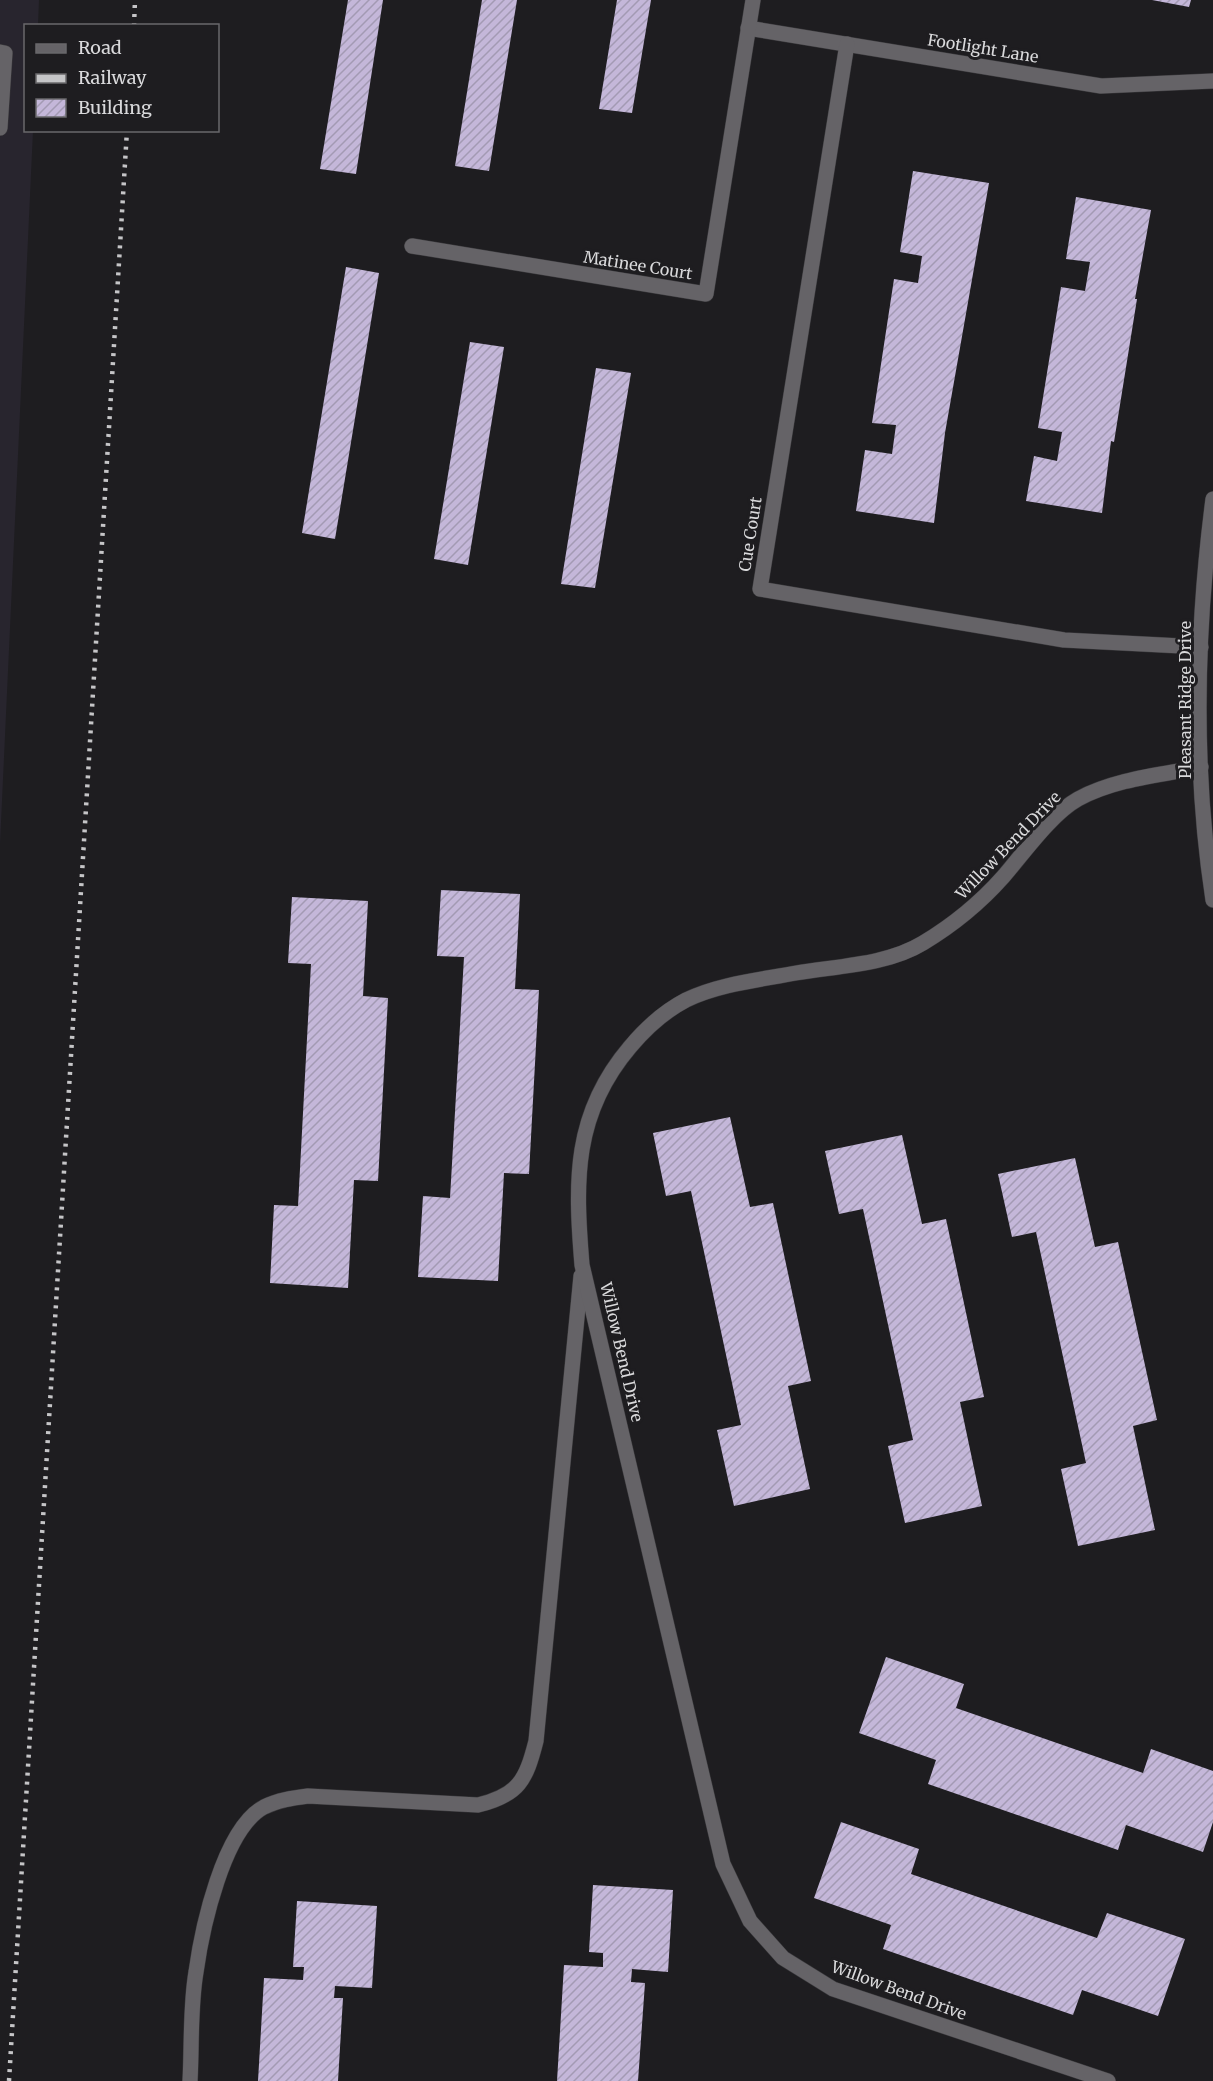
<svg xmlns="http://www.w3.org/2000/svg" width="1213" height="2081" viewBox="0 0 1213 2081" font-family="Merriweather,serif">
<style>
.built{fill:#28252e}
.building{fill:url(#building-hatch)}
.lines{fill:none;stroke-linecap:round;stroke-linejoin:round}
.minor-casing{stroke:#3a393c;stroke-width:16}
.minor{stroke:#656367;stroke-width:15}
.rail{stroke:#c5c5c7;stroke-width:4.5;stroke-dasharray:3 6;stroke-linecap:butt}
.labels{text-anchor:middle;stroke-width:6;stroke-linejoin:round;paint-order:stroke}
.street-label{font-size:16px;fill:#d9d9db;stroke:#1e1d20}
</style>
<defs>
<pattern id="building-hatch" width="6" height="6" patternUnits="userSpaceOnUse" patternTransform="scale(1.5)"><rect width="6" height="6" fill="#c4b7d9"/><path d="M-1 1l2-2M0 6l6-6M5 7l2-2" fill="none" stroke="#a39ab3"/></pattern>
</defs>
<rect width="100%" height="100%" fill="#1e1d20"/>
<path class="built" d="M0,0H39L38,25L26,26V130L33,131L0,844Z"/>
<g class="building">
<path d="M348,0H383L356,174L320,169Z"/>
<path d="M482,0H517L489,171L455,166Z"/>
<path d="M617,0H651L632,113L599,109Z"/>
<path d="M1152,0H1191L1189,7Z"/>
<path d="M913,171L989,183L945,433L934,523L856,511L865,450L892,454L896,425L872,423L894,279L918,283L922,256L900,252Z"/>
<path d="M1076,197L1151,210L1135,299H1137L1114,442L1111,441L1102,513L1026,501L1034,456L1057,461L1062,432L1038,428L1061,287L1085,291L1090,262L1066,259Z"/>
<path d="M346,267L379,273L335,539L302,533Z"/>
<path d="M470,342L504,347L468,565L434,559Z"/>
<path d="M596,368L631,373L595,588L561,584Z"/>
<path d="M441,890L520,894L515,989L539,990L529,1174L504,1173L498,1281L418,1277L423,1196L450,1198L464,957L437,956Z"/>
<path d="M292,897L368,901L363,996L388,998L378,1181L354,1180L348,1288L270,1283L274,1205L298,1206L311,964L288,963Z"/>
<path d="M730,1117L750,1207L773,1203L811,1381L788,1386L810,1489L734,1506L717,1430L741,1425L691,1191L666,1196L653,1133Z"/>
<path d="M902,1135L922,1224L946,1219L984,1397L960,1402L982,1506L905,1523L888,1446L913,1440L863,1209L839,1214L825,1151Z"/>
<path d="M1075,1158L1095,1247L1118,1242L1157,1420L1133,1426L1155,1530L1078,1546L1061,1469L1086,1463L1036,1232L1012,1237L998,1174Z"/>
<path d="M886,1657L964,1684L956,1708L1143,1773L1151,1749L1213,1771V1822L1203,1852L1126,1825L1118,1850L928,1784L936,1760L859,1733Z"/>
<path d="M841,1822L919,1849L911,1874L1097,1938L1107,1913L1185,1939L1158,2016L1082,1990L1073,2015L883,1949L891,1925L814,1898Z"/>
<path d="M593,1885L673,1890L668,1972L632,1969L631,1982L645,1983L638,2081H557L564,1965L603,1967V1953L589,1952Z"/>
<path d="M297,1901L377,1906L372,1988L335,1986L334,1998H343L338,2081H258L264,1978L303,1980L304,1967H293Z"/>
</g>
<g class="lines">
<defs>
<g id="minor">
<path d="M748,28L1101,86L1213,81"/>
<path d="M847,44L760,589L1064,640L1201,647"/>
<path d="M0,52L5,53L0,128"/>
<path d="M412,246L706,294L753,0"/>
<path d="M1213,499C1196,631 1193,769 1213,900"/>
<path d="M190,2081C192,2045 190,2007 196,1972C202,1929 223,1829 264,1807C278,1800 293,1798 308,1796L478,1805C519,1795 526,1780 536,1741L581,1276"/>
<path d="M1108,2081L833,1989L783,1958L750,1921L723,1864L582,1265C575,1181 573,1114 630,1047C645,1029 665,1011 686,1000C719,984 759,980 796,973C837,966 887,965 923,943C953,925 979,904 1003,877C1023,854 1051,814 1078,799C1115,779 1160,775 1201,767"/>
</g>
</defs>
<use href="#minor" class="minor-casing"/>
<use href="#minor" class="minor"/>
<g class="rail">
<path d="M134,26L135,0"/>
<path d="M9,2081L127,130"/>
</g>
</g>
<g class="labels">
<g class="street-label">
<text transform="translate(983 48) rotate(9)" y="6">Footlight Lane</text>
<text transform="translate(638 265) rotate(9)" y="6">Matinee Court</text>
<text transform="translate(750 534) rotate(-81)" y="6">Cue Court</text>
<text transform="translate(1185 700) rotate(-90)" y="6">Pleasant Ridge Drive</text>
<text transform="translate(1008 845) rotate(-46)" y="6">Willow Bend Drive</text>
<text transform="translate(622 1352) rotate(77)" y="6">Willow Bend Drive</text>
<text transform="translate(899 1990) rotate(20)" y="6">Willow Bend Drive</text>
</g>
</g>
<rect x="24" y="24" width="195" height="108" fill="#1e1d20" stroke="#69686b" stroke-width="1.5"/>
<rect x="36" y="44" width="30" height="9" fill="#656367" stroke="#69686b" stroke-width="1.5"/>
<text x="78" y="54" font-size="18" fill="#d9d9db">Road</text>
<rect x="36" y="74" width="30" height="9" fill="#c5c5c7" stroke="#69686b" stroke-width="1.5"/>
<text x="78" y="84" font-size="18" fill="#d9d9db">Railway</text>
<rect x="36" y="99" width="30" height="18" fill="url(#building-hatch)" stroke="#69686b" stroke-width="1.5"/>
<text x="78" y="114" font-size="18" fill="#d9d9db">Building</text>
</svg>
